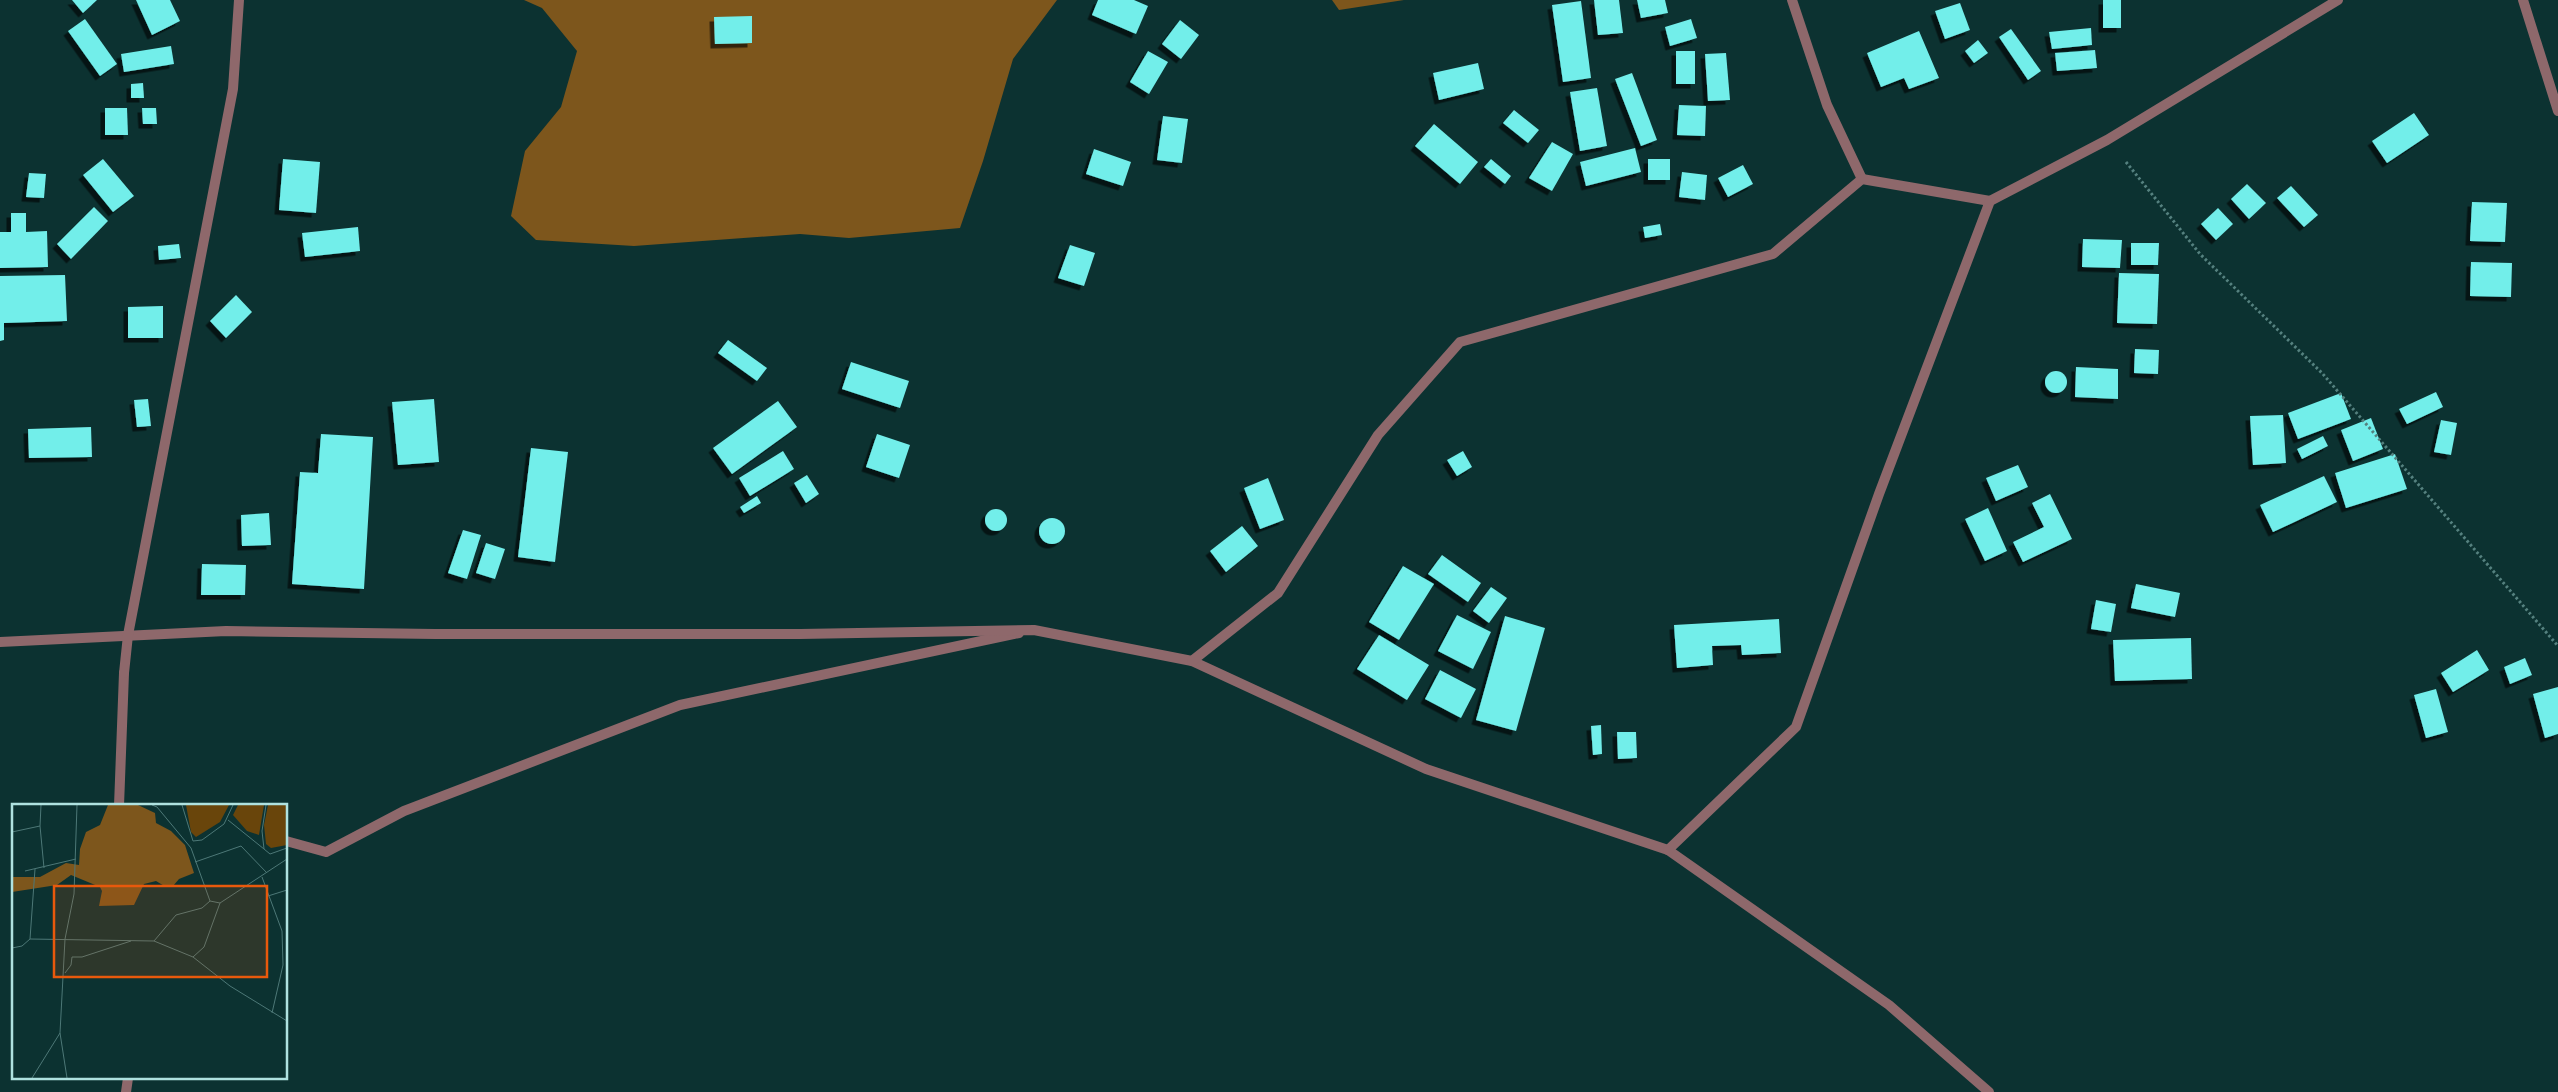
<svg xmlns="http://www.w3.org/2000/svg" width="2558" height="1092" viewBox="0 0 2558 1092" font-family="Figtree,sans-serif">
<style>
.forest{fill:#7d561c}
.building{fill:#72eeea;filter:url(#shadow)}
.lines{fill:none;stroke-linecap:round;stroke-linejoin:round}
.path{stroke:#55817f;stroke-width:3;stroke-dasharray:2.5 2.5;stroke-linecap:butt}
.lane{stroke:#8e686b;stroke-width:10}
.street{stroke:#8e686b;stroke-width:10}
.inset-road{fill:none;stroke:#4d7877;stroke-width:1}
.view{fill:#e8590c;fill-opacity:0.15;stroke:#e8590c;stroke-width:2.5}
.inset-edge{fill:none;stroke:#afe2e0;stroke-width:2.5}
</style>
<defs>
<filter id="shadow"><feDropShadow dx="-4.5" dy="4.5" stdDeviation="0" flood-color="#0009"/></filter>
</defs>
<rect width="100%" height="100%" fill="#0c3231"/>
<g class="forest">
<path d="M524,0H1057L1013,59L983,161L960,228L849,238L800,234L634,246L536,240L511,216L525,151L561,107L577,51L542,8Z"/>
<path d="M1332,0H1404L1339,10Z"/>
</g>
<g class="building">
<path d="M72,0H97L83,13Z"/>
<path d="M136,0H170L180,21L152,35Z"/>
<path d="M1098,0H1134L1148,6L1136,34L1092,15Z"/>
<path d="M1594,0H1619L1623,33L1598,35Z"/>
<path d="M1637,0H1665L1668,13L1641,18Z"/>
<rect x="2103" y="0" width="18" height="28"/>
<path d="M1581,1L1591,78L1563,82L1552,5Z"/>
<path d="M1960,3L1970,30L1945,39L1935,11Z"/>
<path d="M752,16V43L715,44L714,17Z"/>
<path d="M85,19L117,64L100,76L68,31Z"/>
<path d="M1691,19L1697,38L1670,46L1665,27Z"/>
<path d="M1180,20L1199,35L1181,59L1162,44Z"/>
<path d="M2091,28L2092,45L2052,49L2049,32Z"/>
<path d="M2011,29L2041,71L2028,80L1999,37Z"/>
<path d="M1919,31L1939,78L1909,89L1904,78L1881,87L1867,53Z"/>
<path d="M1978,40L1988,53L1974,63L1965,51Z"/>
<path d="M171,46L174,64L124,72L121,54Z"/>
<path d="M2095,50L2097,68L2057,71L2055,53Z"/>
<path d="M1148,51L1168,62L1149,94L1130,82Z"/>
<rect x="1676" y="51" width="19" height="33"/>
<path d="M1726,53L1730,100L1708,101L1705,54Z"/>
<path d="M1478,63L1484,89L1439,100L1433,73Z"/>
<path d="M1632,73L1657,140L1641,146L1615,79Z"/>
<path d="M143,83L144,98H131V84Z"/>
<path d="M1597,88L1607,146L1580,151L1570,92Z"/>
<path d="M1679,105L1706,106L1705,136L1677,135Z"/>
<path d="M105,108H127L128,135H105Z"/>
<path d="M142,108H156L157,124H143Z"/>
<path d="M1514,110L1539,130L1528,143L1503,123Z"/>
<path d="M2414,113L2429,135L2387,163L2372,141Z"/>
<path d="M1163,116L1188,119L1182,163L1157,160Z"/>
<path d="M1434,124L1478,162L1460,184L1415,146Z"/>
<path d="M1552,142L1573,154L1552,191L1529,178Z"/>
<path d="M1635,148L1641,172L1586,186L1580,162Z"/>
<path d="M1094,149L1131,162L1123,186L1086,174Z"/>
<path d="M103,159L134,196L113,212L83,175Z"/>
<path d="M283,159L320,162L316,213L279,210Z"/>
<path d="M1491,159L1511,176L1505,184L1484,167Z"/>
<rect x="1648" y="159" width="22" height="21"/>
<path d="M1743,165L1753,184L1728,197L1718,178Z"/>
<path d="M1682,172L1707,175L1705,200L1679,197Z"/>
<path d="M29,173L46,174L44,198L26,197Z"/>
<path d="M2247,184L2266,203L2249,219L2231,199Z"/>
<path d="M2291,186L2318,215L2304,227L2277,198Z"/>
<path d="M2472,202L2507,203L2505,242L2470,241Z"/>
<path d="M94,207L108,221L71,259L57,244Z"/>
<path d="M2218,208L2233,224L2216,240L2201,224Z"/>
<path d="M11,213H26V232L47,231L48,267L0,268V232H11Z"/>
<path d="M1660,224L1662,235L1645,238L1643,227Z"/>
<path d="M358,227L360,251L305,257L302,233Z"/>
<path d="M2083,239L2122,240L2120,268L2082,267Z"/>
<path d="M2131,243H2159L2158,265H2131Z"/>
<path d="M179,244L181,258L159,260L158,246Z"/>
<path d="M1070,245L1095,253L1084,286L1058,278Z"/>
<path d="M2471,262L2512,263L2511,297L2470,296Z"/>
<path d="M2119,273L2159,274L2157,324L2117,323Z"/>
<path d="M65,275L67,321L4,323V340L0,341V276Z"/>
<path d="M236,295L252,312L226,338L210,321Z"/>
<path d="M163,306V338H128V307Z"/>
<path d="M728,340L767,368L757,381L718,353Z"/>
<path d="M2135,349L2159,350L2158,374L2134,373Z"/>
<path d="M851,362L909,381L900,408L842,389Z"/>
<path d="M2076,367L2118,369V399L2075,397Z"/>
<circle cx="2056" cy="382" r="11"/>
<path d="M2436,392L2443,407L2407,424L2399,409Z"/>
<path d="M2341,393L2351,419L2298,439L2288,413Z"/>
<path d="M148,399L151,426L137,427L134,400Z"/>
<path d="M434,399L439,462L398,465L392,402Z"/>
<path d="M778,401L797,427L732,474L713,448Z"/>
<path d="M2283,415L2286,463L2253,465L2250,416Z"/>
<path d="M2371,418L2383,449L2353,461L2341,430Z"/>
<path d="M2441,420L2457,423L2451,455L2434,452Z"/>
<path d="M91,427L92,457L29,458L28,429Z"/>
<path d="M321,434L373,437L364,589L292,584L300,472L318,473Z"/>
<path d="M877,434L910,445L899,478L866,467Z"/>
<path d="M2323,436L2328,446L2302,459L2297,449Z"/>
<path d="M531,448L568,452L555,562L518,557Z"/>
<path d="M783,451L794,469L750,496L739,478Z"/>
<path d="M1463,451L1472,467L1457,476L1447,460Z"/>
<path d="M2395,454L2407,489L2346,508L2335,473Z"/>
<path d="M2018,465L2028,487L1996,501L1986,478Z"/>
<path d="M807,475L819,494L806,503L794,483Z"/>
<path d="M2324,476L2337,502L2273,532L2260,505Z"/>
<path d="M1268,478L1284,520L1260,529L1244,488Z"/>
<path d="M2050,494L2072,539L2023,562L2013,542L2044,527L2032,503Z"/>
<path d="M757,496L761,503L744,513L740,507Z"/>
<path d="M1988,508L2007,551L1985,561L1965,519Z"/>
<circle cx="996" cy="520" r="11"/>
<path d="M269,513L271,545L242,546L241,515Z"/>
<circle cx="1052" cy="531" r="13"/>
<path d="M1242,526L1258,546L1226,572L1210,551Z"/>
<path d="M463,530L481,535L467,579L448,573Z"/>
<path d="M486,543L505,549L495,579L476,573Z"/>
<path d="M1442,555L1481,583L1468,602L1428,574Z"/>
<path d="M202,564L246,565L245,595H201Z"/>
<path d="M1403,566L1434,584L1399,640L1369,622Z"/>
<path d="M2136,584L2180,593L2175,617L2131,608Z"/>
<path d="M1491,587L1507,598L1489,623L1473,611Z"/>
<path d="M2096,600L2116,604L2111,632L2091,629Z"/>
<path d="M1457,615L1491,632L1473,669L1438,651Z"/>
<path d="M1505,616L1545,628L1516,731L1476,720Z"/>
<path d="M1779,619L1781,653L1742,655L1741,645L1712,646L1713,665L1677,668L1674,625Z"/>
<path d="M1379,635L1429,665L1407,700L1357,669Z"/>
<path d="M2191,638L2192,679L2115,681L2113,640Z"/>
<path d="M2477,650L2489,670L2453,692L2441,673Z"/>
<path d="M2525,658L2532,675L2510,684L2504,667Z"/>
<path d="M1440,670L1476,689L1461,718L1425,699Z"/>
<path d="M2558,687V734L2545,738L2533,694Z"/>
<path d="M2436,689L2448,732L2426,738L2414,695Z"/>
<path d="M1601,725L1602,754L1593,755L1591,726Z"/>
<path d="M1617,732H1636L1637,758L1618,759Z"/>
</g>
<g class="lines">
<path class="path" d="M2126,162L2200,254L2322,373L2558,646"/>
<g class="lane">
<path d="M119,806L124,673"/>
<path d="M286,841L326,852L404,811L680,705L1019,633"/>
<path d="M126,1092L128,1078"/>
</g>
<g class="street">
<path d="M1792,0L1827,105L1862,179"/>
<path d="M2523,0L2558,111"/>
<path d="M0,642L226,631L435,634H800L1034,630L1192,661L1426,769L1668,850L1889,1005L1989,1092"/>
<path d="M1192,661L1278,593L1378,435L1460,342L1773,254L1862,179L1990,201"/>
<path d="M124,673L128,635L233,89L239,0"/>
<path d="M1668,850L1796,727L1879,494L1990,201L2107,140L2338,0"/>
</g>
</g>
<g transform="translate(12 804)">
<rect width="275" height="275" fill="#0c3231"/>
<path d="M174,1H217L208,18L184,33L179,28ZM226,1H252L247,31L235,27L221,11ZM256,1H275V41L259,44L254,40L252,21Z" fill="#69450b"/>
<path d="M96,1H126L143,9L144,19L159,27L173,41L182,69L167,75L161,82L154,83L144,77L132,80L122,101L87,102L90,87L88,83L59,71L45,81L0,88V73H28L54,59L67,61L68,45L74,28L88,21Z" fill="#7d561c"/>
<path class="inset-road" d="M29,1L28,22L32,64M140,1L145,3L179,44L198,97M170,1L181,37L190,36L212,20L221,1M254,1L250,27L252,45L258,50L275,44M216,16L252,45M0,28L28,22M183,58L229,42L255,69M13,67L64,55M250,73L270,127L271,161L260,209M256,92L275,86M18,135L23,65M142,137L164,111L190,104L198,97L208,99M0,144L10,142L18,135L142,137L181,153L218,182L275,217M181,153L192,143L208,99L275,55M53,169L59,161L60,153H70L119,137M20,274L48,229M55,274L48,229L53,135L62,90L65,1"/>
<path class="view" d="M42,82H255V173H42Z"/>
<rect width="275" height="275" class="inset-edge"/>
</g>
</svg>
